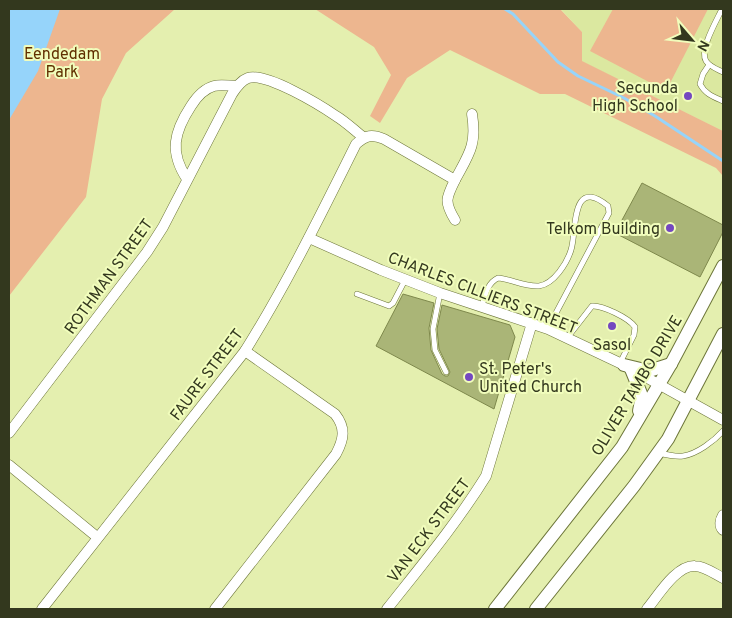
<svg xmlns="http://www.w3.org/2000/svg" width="732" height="618" viewBox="0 0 732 618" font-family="Overpass,sans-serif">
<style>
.built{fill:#dbe8a0}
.green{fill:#edb68f}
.water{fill:#96d4fa}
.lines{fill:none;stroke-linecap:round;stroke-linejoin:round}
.stream{stroke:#96d4fa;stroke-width:3}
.building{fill:#aab577;stroke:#7e884c}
.service-casing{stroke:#6d763a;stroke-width:6}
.minor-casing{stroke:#6d763a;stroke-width:11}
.tertiary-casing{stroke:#6d763a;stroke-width:14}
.service{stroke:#fff;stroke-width:5}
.minor{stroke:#fff;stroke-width:10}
.tertiary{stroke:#fff;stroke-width:12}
.poi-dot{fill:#7448c0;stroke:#f1fdbc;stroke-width:2}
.labels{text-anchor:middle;stroke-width:4;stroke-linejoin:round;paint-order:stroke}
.park-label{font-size:16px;fill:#612f00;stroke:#f1fdbc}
.poi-label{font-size:16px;fill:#33381e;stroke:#f1fdbc;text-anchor:end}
.street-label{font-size:16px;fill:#33381e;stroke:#f1fdbc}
</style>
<rect width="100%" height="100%" fill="#e4efaf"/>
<path class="built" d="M561,9H723V131L581,61L582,32Z"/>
<g class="green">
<path d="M9,9H175L126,53L102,99L86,197L9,296Z"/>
<path d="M315,9H560L582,32V61L723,131V176L716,168L565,94H540L450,50L407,78L380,123L370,116L391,75L374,47Z"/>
<path d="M613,9H708L666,91L590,51Z"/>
</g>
<path class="water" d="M9,9H60L38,71L9,120Z"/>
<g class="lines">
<path class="stream" d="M505,9L513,14L558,62L578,76L624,98L655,116L723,161"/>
</g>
<g class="building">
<path d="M642,183L723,225V232L700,277L615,233Z"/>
<path d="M403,294L434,303L429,328L431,350L442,374L445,376H448L450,372L439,349L437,329L442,305L510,325L515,337L494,409L376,346Z"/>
</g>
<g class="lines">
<defs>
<g id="service">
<path d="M722,9C717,20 699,50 706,61C710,67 717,69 723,72"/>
<path d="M709,65L703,74L700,84C705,94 714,97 723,101"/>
<path d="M440,293L433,329L435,350L446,372"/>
<path d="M357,294L389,306L393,303L405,280"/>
<path d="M482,306C485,296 487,283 498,278C511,279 525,287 539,286C554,284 567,263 571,250C577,232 570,175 608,206L609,213L548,328"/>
<path d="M567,338L592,306C602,305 629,318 635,327L634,335L620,363"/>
<path d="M659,453C667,455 675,457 683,456C697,454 714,441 723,431"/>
</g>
<g id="minor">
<path d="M187,179C169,152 174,132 191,106C196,98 203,89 214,86C221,84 229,86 237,86"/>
<path d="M455,180C469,154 477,145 472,114"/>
<path d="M309,238L381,270L440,293L548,329L624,365L723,420"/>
<path d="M9,433L147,252L163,227L232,94C236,88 240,81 248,78C266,72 320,105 336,116C346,122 354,130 363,137"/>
<path d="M9,465L97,537"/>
<path d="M723,515C720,520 719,526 723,530"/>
<path d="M42,609L245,351C287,284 321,214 356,144C366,135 372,134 384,139L455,180C446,198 444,202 455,220"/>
<path d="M215,609L336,454C344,439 346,428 335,414L245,351"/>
<path d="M387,609C421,566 457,523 486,476L532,323"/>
<path d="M647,609C658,596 676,565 695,566C704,566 715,574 723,578"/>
</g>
<g id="tertiary">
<path d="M624,365L649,371L671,364"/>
<path d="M631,369L642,396L639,411"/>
<path d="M495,609L622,447L671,364L723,266"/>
<path d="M536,609L634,486L668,439L723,334"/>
</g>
</defs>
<use href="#service" class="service-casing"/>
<use href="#minor" class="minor-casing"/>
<use href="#tertiary" class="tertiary-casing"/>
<use href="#service" class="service"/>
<use href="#minor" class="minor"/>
<use href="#tertiary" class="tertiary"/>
</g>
<g class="poi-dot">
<circle cx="688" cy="96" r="5"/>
<circle cx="670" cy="228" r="5"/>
<circle cx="612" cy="326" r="5"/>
<circle cx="469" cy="377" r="5"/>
</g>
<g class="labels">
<g class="park-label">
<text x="62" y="59">Eendedam<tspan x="62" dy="18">Park</tspan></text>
</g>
<g class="poi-label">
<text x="678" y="93">Secunda<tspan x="678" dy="18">High School</tspan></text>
<text x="660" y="234">Telkom Building</text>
<text x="612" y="350" text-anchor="middle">Sasol</text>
<text x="479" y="374" text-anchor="start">St. Peter's<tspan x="479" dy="18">United Church</tspan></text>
</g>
<g class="street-label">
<text transform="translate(108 276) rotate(-54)" y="6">ROTHMAN STREET</text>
<text transform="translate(483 292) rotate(21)" y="6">CHARLES CILLIERS STREET</text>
<text transform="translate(206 374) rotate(-53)" y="6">FAURE STREET</text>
<text transform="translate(636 385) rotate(-59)" y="6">OLIVER TAMBO DRIVE</text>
<text transform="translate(428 530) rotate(-53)" y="6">VAN ECK STREET</text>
</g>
</g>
<rect width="732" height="618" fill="none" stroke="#33381e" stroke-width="20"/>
<g transform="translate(692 40) rotate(118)" stroke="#f1fdbc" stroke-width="4" paint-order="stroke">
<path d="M0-4L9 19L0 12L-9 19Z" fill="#33381e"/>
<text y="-8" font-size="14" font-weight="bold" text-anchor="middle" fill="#33381e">N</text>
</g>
</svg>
